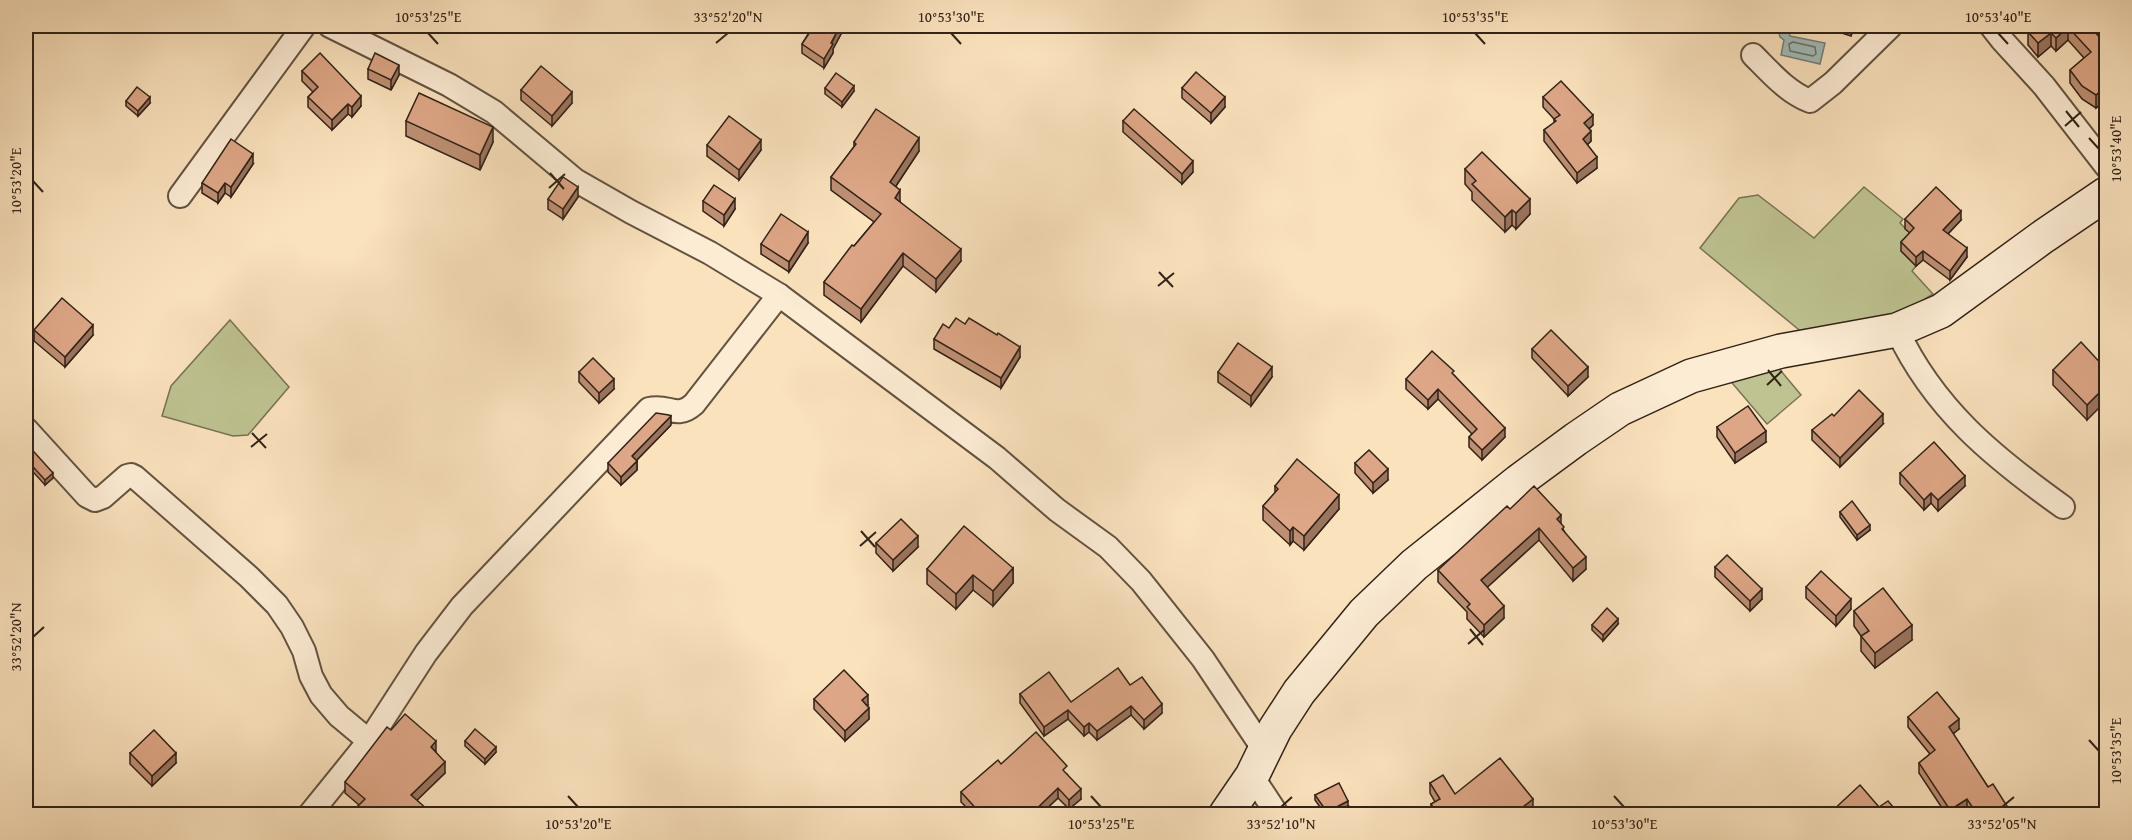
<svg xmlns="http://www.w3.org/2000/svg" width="2132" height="840" viewBox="0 0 2132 840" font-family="'Gentium Book Plus',serif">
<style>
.green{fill:#bec391;stroke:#787254;stroke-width:1.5}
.water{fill:#a1bcb9;stroke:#747e78;stroke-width:1.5}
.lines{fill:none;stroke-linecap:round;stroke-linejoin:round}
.shore{stroke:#696f68;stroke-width:1.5}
.street-casing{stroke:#635240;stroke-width:26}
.secondary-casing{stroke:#312217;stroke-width:36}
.street{stroke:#fcecd4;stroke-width:22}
.secondary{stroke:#fcecd4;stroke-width:33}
.wall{fill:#be8f73;stroke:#312217;stroke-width:1.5}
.shaded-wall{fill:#9b745e;stroke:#312217;stroke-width:1.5}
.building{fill:#dda686;stroke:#312217;stroke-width:1.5}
.ticks{fill:none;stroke:#312217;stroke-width:2}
.neatline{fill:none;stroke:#312217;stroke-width:2}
.ticks-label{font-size:15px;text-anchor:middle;fill:#312217}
</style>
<rect width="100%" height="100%" fill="#fae2bd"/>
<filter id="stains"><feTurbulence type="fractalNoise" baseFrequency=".00333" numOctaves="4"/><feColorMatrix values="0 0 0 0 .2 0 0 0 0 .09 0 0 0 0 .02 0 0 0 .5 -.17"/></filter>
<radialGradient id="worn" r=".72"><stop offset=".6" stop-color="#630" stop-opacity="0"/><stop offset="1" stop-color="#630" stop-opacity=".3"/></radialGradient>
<g class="green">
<path d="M1864,187L1903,219L1900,223L1914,237L1901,251L1916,266L1912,271L1933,294L1896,317L1804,334L1700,248L1739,198L1758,195L1814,238Z"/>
<path d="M230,320L289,387L248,435L233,436L162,416L171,386Z"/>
<path d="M1776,365L1801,395L1767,424L1727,377Z"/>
</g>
<path class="water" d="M1785,29L1789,32L1790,36L1825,43L1820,64L1781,55L1784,40L1780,37L1779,33L1781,30Z"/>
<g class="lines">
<path class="shore" d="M1793,42L1815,47L1816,54L1813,56L1790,51L1789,44Z"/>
<defs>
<g id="street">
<path d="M330,26L449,85L494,112L575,180L631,212L710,253L779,295L997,458L1057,510L1108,547L1141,581L1203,659L1264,750"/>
<path d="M1991,26L2002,40L2044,86L2106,166"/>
<path d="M1753,55C1770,72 1787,92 1810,101L1833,83L1891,26"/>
<path d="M180,196L304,26"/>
<path d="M1897,330C1934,409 1993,457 2063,507"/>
<path d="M26,429L87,496L95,500L103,497L127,476L131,475L135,477L249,577L277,605L292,627L304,651L311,676L321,695L339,716L369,741"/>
<path d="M1252,776L1277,814"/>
<path d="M310,814L369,741L426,653L462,606L649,409C669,404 676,420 694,404L779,295"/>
</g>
<path id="secondary" d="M1226,814L1252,776L1275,729L1299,692L1364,613L1414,565L1519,481L1576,439L1620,409L1691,376L1781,351L1897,330L1941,311L2044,236L2106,194"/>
</defs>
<use href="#street" class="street-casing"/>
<use href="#secondary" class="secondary-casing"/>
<use href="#street" class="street"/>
<use href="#secondary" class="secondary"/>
</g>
<g class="wall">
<path d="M801,26H842V32L833,49V53L824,68L802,53V44L810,31Z"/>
<path d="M1829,26H1854L1851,36L1829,29Z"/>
<path d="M2035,26H2089L2104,42L2106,40V104L2104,101L2096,108L2082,99L2070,83V70L2084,58L2068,40L2056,51L2051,46L2038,57L2028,45V32Z"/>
<path d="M368,69L399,75L391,90L368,79Z"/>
<path d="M302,71L361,106L352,117L348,114L332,130L308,107V97L313,92L302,81Z"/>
<path d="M825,88L854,91L842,107L825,94Z"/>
<path d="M1182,88L1225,107L1211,123L1182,98Z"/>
<path d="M521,90L572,103L552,126L521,100Z"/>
<path d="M1543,97L1593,125L1589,129L1591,141L1587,145L1597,168L1577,183L1544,141V130L1554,123V119L1543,107Z"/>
<path d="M126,101L150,103L138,116L126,106Z"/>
<path d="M406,121L493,142L480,170L406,136Z"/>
<path d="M1123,121L1193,172L1182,184L1123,132Z"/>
<path d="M854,142L919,151L896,186L900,202L961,261L936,292L903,266L861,322L824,295V282L874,222L831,190V177L854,147Z"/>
<path d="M707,145L761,150L739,180L707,156Z"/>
<path d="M253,164L231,197L225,193L218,203L202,193V183Z"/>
<path d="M1465,169L1530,214L1516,229L1512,225L1505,232L1472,200V192L1465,184Z"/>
<path d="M578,197L563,219L548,209V199Z"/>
<path d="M703,201L735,209L724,226L703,211Z"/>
<path d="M1905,219L1961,220L1948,234L1967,257L1950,280L1923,260L1916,266L1901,251V242L1910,233L1905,229Z"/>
<path d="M808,243L789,272L761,254V244Z"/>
<path d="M949,328L1020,357L1001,388L934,349V339Z"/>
<path d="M34,330L93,335L65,367L34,341Z"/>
<path d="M1532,349L1588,377L1568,396L1532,358Z"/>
<path d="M2106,369L2087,420L2053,385V370Z"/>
<path d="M579,372L614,389L599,403L579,382Z"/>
<path d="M1218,372L1272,377L1251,406L1218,382Z"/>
<path d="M1454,375L1505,437L1482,460L1469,447V437L1472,434L1438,399L1428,409L1406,389V379Z"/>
<path d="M1883,424L1840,467L1812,440V430Z"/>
<path d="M671,425L637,460V470L621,485L608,472V463Z"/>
<path d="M1717,427L1766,442L1735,463L1717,437Z"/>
<path d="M26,443L53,478L45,485L26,464V459L28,457L26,454Z"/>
<path d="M1355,463L1388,480L1373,493L1355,473Z"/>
<path d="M1900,473L1965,486L1938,511L1931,503L1924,510L1900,484Z"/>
<path d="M1275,486L1339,509L1304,550L1293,541L1290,545L1263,520V506L1275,493Z"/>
<path d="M1510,509L1561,524L1564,531L1586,569L1573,581L1539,540L1487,587L1504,618L1484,637L1467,619V612L1438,582V570Z"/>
<path d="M1840,512L1870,530L1857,540L1840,517Z"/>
<path d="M876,543L918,547L893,571L876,553Z"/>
<path d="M1715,567L1762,599L1750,611L1715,577Z"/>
<path d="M1013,568V583L993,606L973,590L956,609L927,584V569Z"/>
<path d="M1806,587L1851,609L1836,626L1806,598Z"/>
<path d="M1854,611L1912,640L1875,668L1861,651V636L1854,626Z"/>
<path d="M1618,624L1603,641L1592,630V625Z"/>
<path d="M1130,685L1162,713L1144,729L1131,715L1097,740L1089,732L1084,736L1068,719L1044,736L1020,703V694L1071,702Z"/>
<path d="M814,699L868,705L867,706L869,719L845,741L814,709Z"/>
<path d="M1908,717L1959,729L1953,734L1988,787L2012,814H1971L1967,809L1959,814H1946L1919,773V763L1930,754L1908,727Z"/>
<path d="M465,741L496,752L485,764L465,746Z"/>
<path d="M436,752L445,773L417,800L428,814H356V808L359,805L345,793V782Z"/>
<path d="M130,753L176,763L152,786L130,764Z"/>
<path d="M1001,764L1067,774L1081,799L1069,809L1058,798L1041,814H973L961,802V792Z"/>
<path d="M1430,783L1455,794L1533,809L1526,814H1431V804L1435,802L1430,793Z"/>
<path d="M1315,795L1348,806L1332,814H1325L1315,800Z"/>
</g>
<g class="shaded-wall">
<path d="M840,26H842V32L833,49V53L824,68V59Z"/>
<path d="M1851,26H1854L1851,36Z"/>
<path d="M2068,27V40L2056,51V38Z"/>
<path d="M2051,33V46L2038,57V43Z"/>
<path d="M399,65V75L391,90V80Z"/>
<path d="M854,86V91L842,107V102Z"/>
<path d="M2104,88V101L2096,108V95Z"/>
<path d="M572,92V103L552,126V116Z"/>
<path d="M361,96V106L352,117V107Z"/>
<path d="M150,97V103L138,116V111Z"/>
<path d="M1225,97V107L1211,123V113Z"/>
<path d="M348,104V114L332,130V120Z"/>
<path d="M1593,115V125L1584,133V123Z"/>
<path d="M493,127V142L480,170V155Z"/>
<path d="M1591,131V141L1583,149V139Z"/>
<path d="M919,138V151L890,195V182Z"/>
<path d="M761,140V150L739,180V170Z"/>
<path d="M253,154V164L231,197V187Z"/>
<path d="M1597,157V168L1577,183V173Z"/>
<path d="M1193,161V172L1182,184V174Z"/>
<path d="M225,183V193L218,203V193Z"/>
<path d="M578,187V197L563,219V209Z"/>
<path d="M900,190V203L895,198Z"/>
<path d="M735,199V209L724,226V215Z"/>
<path d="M1530,199V214L1516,229V213Z"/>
<path d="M1512,210V225L1505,232V217Z"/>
<path d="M1961,211V220L1943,239V230Z"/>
<path d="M808,232V243L789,272V262Z"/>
<path d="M1967,248V257L1950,280V271Z"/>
<path d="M961,249V261L936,292V279Z"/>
<path d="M1923,251V260L1916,266V257Z"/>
<path d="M903,253V266L861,322V309Z"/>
<path d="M93,325V335L65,367V357Z"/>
<path d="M1020,347V357L1001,388V378Z"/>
<path d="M1272,367V377L1251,406V396Z"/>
<path d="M1588,367V377L1568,396V386Z"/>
<path d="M614,379V389L599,403V393Z"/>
<path d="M2106,386V401L2087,420V405Z"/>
<path d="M1438,389V399L1428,409V400Z"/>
<path d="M1883,414V424L1840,467V458Z"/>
<path d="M671,416V425L632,465V456Z"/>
<path d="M1505,428V437L1482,460V450Z"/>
<path d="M1766,431V442L1735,463V453Z"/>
<path d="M637,461V470L621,485V477Z"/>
<path d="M1388,469V480L1373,493V483Z"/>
<path d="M53,473V478L45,485V480Z"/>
<path d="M1965,476V486L1938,511V500Z"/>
<path d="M1931,493V503L1924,510V500Z"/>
<path d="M1339,495V509L1304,550V536Z"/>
<path d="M1561,515V527L1557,519Z"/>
<path d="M1870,525V530L1857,540V535Z"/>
<path d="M1293,527V541L1290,545V531Z"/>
<path d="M1539,528V540L1481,593V580Z"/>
<path d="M918,536V547L893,571V560Z"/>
<path d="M1586,557V569L1573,581V568Z"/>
<path d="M1013,568V583L993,606V591Z"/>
<path d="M973,575V590L956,609V594Z"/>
<path d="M1762,589V599L1750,611V601Z"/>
<path d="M1851,599V609L1836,626V616Z"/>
<path d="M1504,606V618L1484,637V625Z"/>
<path d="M1618,619V624L1603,641V635Z"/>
<path d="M1912,625V640L1875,668V653Z"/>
<path d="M868,695V705L862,711V700Z"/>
<path d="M1162,704V713L1144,729V720Z"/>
<path d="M1131,706V715L1097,740V731Z"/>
<path d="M869,708V719L845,741V731Z"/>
<path d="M1068,710V719L1044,736V727Z"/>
<path d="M1959,719V729L1949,737V727Z"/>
<path d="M1089,723V732L1084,736V727Z"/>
<path d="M436,741V752L431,747Z"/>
<path d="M496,747V752L485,764V759Z"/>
<path d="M176,753V763L152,786V776Z"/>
<path d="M445,762V773L411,806V795Z"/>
<path d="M1058,788V798L1041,814H1031Z"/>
<path d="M1081,789V799L1069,809V800Z"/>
<path d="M1533,799V809L1526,814H1514Z"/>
<path d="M1967,799V809L1959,814H1950V810Z"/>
<path d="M1348,801V806L1332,814H1327V812Z"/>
</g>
<g class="building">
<path d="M814,26H840L831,43L833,44L824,59L802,44Z"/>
<path d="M2035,26H2089L2104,42L2106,40V91L2104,88L2096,95L2082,86L2070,70L2091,52L2068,27L2056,38L2051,33L2038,43L2028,32Z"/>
<path d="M320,53L361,96L352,107L348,104L332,120L308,97L318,87L302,71Z"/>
<path d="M375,53L399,65L391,80L368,69Z"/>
<path d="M541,66L572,92L552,116L521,90Z"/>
<path d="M1196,72L1225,97L1211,113L1182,88Z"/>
<path d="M836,73L854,86L842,102L825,88Z"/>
<path d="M1561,81L1593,115L1584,123L1591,131L1583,139L1597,157L1577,173L1544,130L1556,121L1554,119L1560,115L1543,97Z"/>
<path d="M137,87L150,97L138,111L126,101Z"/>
<path d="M419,93L493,127L480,155L406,121Z"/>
<path d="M876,109L919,138L890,182L900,190L895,198L961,249L936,279L903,253L861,309L824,282L852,245L854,246L881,214L831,177L856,144L854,142Z"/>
<path d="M1134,109L1193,161L1182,174L1123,121Z"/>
<path d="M729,116L761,140L739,170L707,145Z"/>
<path d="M231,139L253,154L231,187L225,183L218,193L202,183Z"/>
<path d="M1482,152L1530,199L1516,213L1512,210L1505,217L1472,184L1476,181L1465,169Z"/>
<path d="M563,177L578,187L563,209L548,199Z"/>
<path d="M714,185L735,199L724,215L703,201Z"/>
<path d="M1936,187L1961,211L1943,230L1967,248L1950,271L1923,251L1916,257L1901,242L1914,228L1905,219Z"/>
<path d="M781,214L808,232L789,262L761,244Z"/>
<path d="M62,298L93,325L65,357L34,330Z"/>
<path d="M956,318L965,324L969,318L997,335L998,333L1020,347L1001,378L934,339L943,324L949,328Z"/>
<path d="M1551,330L1588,367L1568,386L1532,349Z"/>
<path d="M2081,342L2106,369V386L2087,405L2053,370Z"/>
<path d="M1238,343L1272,367L1251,396L1218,372Z"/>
<path d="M1432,351L1454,371L1452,373L1505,428L1482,450L1469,437L1477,429L1438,389L1428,400L1406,379Z"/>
<path d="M593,358L614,379L599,393L579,372Z"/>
<path d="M1859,390L1883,414L1840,458L1812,430L1832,414L1834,416Z"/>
<path d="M1748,406L1766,431L1735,453L1717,427Z"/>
<path d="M656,413L669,415L671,416L632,456L637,461L621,477L608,463Z"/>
<path d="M1934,442L1965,476L1938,500L1931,493L1924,500L1900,473Z"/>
<path d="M26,443L53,473L45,480L26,459L31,454L26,448Z"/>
<path d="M1369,450L1388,469L1373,483L1355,463Z"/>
<path d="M1297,459L1339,495L1304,536L1293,527L1290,531L1263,506L1278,489L1275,486Z"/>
<path d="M1534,486L1561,515L1557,519L1564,527L1562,529L1586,557L1573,568L1539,528L1481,580L1504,606L1484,625L1467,607L1470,604L1438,570L1507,506L1510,509Z"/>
<path d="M1852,501L1870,525L1857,535L1840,512Z"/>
<path d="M901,519L918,536L893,560L876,543Z"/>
<path d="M964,526L1013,568L993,591L973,575L956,594L927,569Z"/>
<path d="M1727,555L1762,589L1750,601L1715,567Z"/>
<path d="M1821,571L1851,599L1836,616L1806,587Z"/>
<path d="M1883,588L1912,625L1875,653L1861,636L1869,631L1854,611Z"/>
<path d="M1607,608L1618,619L1603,635L1592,625Z"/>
<path d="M1118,668L1130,685L1142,677L1162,704L1144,720L1131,706L1097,731L1089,723L1084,727L1068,710L1044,727L1020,694L1049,672L1071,702Z"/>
<path d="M844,670L868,695L862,700L869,708L845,731L814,699Z"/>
<path d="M1937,692L1959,719L1949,727L1988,787L1993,784L2012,814H1977L1967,799L1950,810L1919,763L1935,750L1908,717Z"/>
<path d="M405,714L436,741L431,747L445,762L411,795L428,810L424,814H363L356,808L365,799L345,782L387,727L391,730Z"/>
<path d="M475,729L496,747L485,759L465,741Z"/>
<path d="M154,730L176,753L152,776L130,753Z"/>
<path d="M1036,732L1067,766L1063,770L1081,789L1069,800L1058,788L1031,814H1002L1000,813L998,814H981L961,792L998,760L1001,764Z"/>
<path d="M1500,758L1533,799L1514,814H1482L1481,813L1479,814H1437L1431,804L1440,799L1430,783L1443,775L1455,794Z"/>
<path d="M1339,783L1348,801L1327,812L1315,795Z"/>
<path d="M1860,785L1879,807L1888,801L1899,814H1829Z"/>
<path d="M815,810L819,814H811Z"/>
</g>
<path class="ticks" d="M428,33L438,44M951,33L961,44M1475,33L1485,44M1998,33L2008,44M716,43L728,33M2066,111L2079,127M2065,126L2081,112M2089,138L2099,149M550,173L564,189M33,181L43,192M549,188L565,174M1159,272L1173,287M1158,286L1174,273M1768,370L1781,386M1767,385L1782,371M252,433L266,448M251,447L267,434M861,531L875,547M860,546L876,532M1470,629L1483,645M33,637L44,627M1468,644L1484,630M2089,740L2099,751M568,796L578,807M1091,796L1101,807M1614,796L1624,807M1281,807L1292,797M2002,807L2014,797"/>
<rect width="2132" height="840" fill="none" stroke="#fae2bd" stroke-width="66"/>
<rect x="33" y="33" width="2066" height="774" class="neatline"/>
<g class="ticks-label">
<text x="428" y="22">10°53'25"E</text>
<text x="728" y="22">33°52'20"N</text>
<text x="951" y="22">10°53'30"E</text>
<text x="1475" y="22">10°53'35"E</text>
<text x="1998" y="22">10°53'40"E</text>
<text transform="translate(2116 149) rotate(-90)" y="5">10°53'40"E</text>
<text transform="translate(16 181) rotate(-90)" y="5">10°53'20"E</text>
<text transform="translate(16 637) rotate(-90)" y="5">33°52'20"N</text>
<text transform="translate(2116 751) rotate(-90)" y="5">10°53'35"E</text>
<text x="578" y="829">10°53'20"E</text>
<text x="1101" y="829">10°53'25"E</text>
<text x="1281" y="829">33°52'10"N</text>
<text x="1624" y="829">10°53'30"E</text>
<text x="2002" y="829">33°52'05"N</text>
</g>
<rect width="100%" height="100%" filter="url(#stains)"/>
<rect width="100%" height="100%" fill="url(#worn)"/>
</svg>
